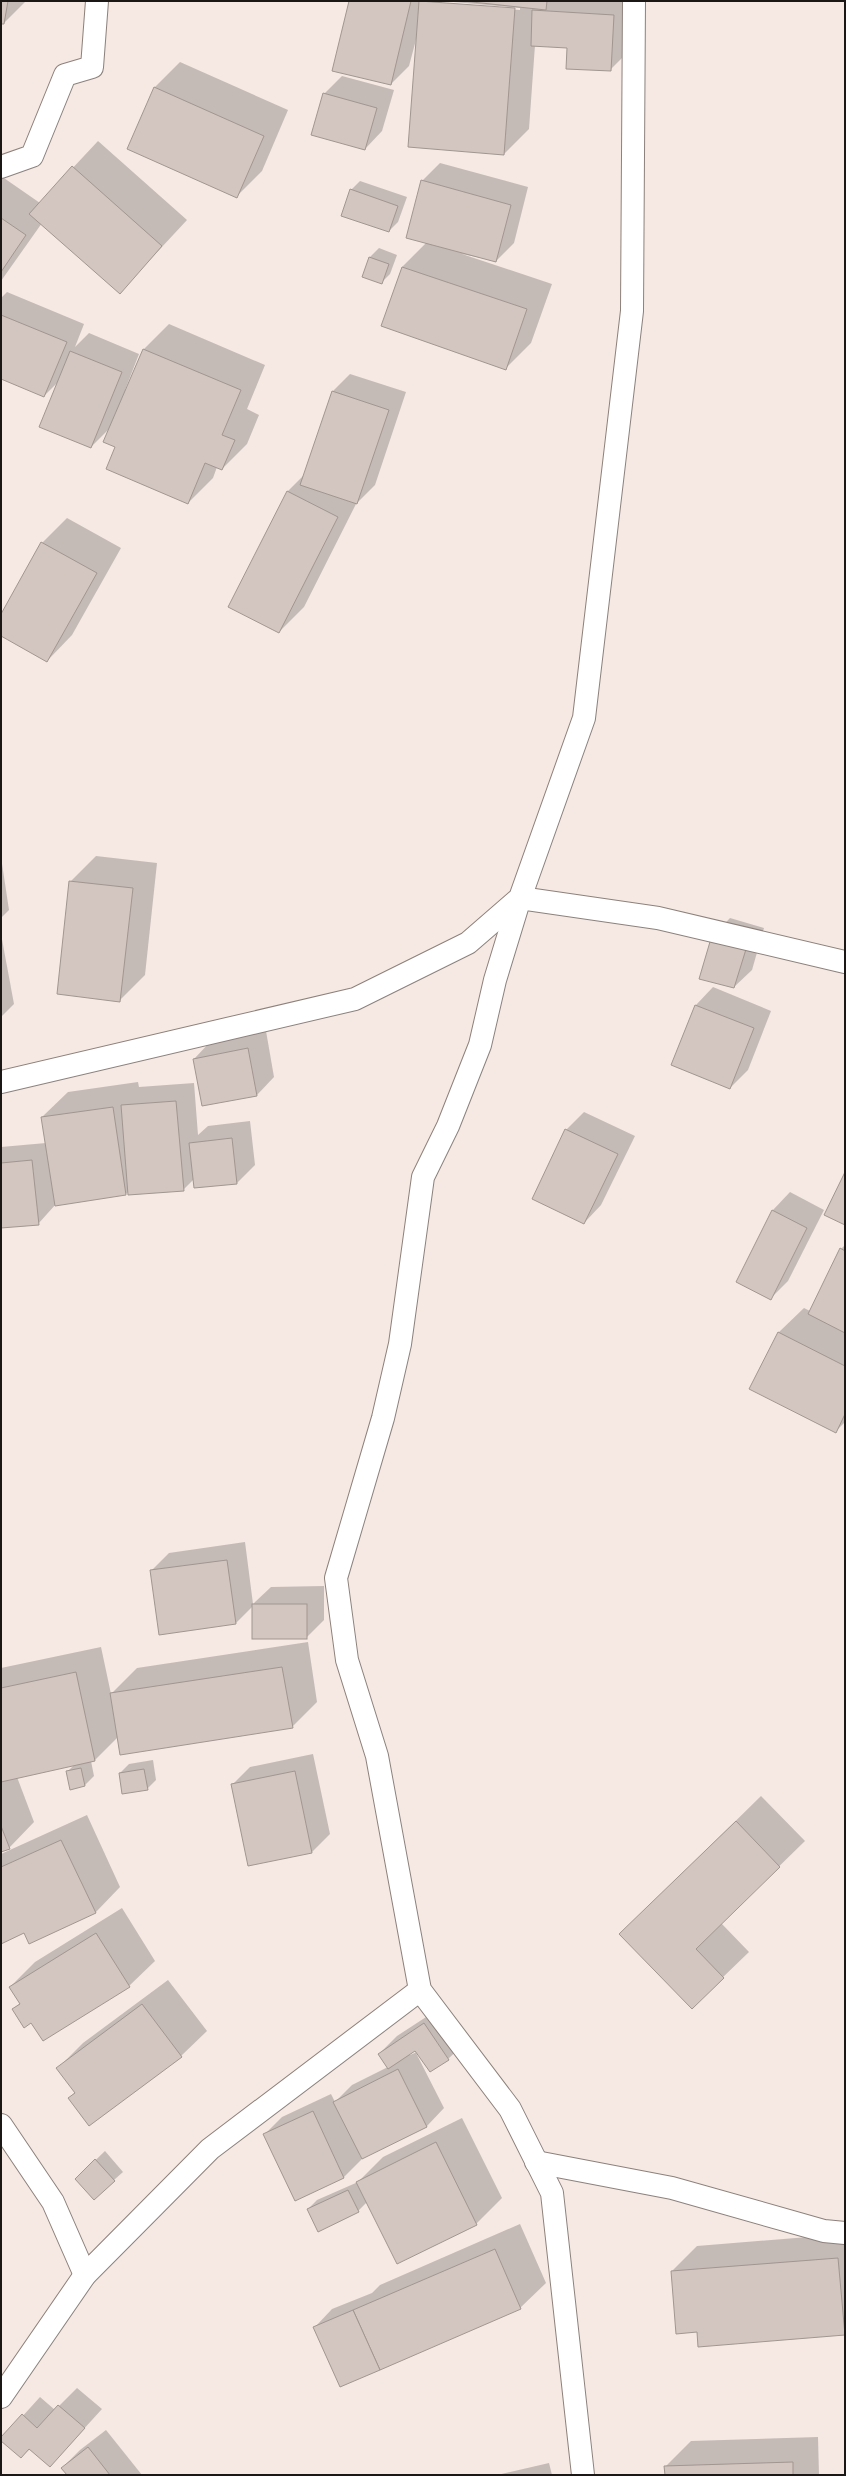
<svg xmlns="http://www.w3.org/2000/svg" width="846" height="2476" viewBox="0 0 846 2476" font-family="Inter,sans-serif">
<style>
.shadow{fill:#0003;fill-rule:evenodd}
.building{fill:#d3c6c1;stroke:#a29691}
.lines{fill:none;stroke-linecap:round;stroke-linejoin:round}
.minor-casing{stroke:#8d817c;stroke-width:24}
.minor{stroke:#fff;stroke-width:22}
</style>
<rect width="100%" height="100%" fill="#f6e9e4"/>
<g class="shadow">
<path d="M1,1H26L4,23H1Z"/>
<path d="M350,1H631L628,52L610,70L568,47L535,45L529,129L504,154L417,36L409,66L391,84ZM442,1L520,8V10L442,3Z"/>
<path d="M180,62L288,110L262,171L236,197L154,88Z"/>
<path d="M342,76L394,90L382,131L365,149L324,94Z"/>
<path d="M98,141L187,220L120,292L42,223L1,281V176L40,203Z"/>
<path d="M440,163L528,187L514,243L496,261L462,254L552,284L531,343L506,368L382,326L402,267L427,242L422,181Z"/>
<path d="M360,181L407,197L398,222L389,231L351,190Z"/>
<path d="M379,248L397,255L390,274L381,283L363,277L370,257Z"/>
<path d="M7,292L84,324L75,347L89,333L139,354L125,390H126L144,349L169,324L265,365L247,409L259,415L247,444L222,469L217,467L213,478L188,503L116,446L111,427L91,447L58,382L44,396L1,378V298Z"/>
<path d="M350,374L406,392L375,485L356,504L304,607L279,632L287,492L305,474L332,392Z"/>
<path d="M67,518L121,548L72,635L47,661L1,635V616L42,543Z"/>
<path d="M96,856L157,863L145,975L119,1001L70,882Z"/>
<path d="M1,857L9,910L1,918Z"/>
<path d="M730,918L764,928L752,970L734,987L713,936Z"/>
<path d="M1,934L14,1004L1,1017Z"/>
<path d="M713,987L771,1011L748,1070L730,1088L672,1065L696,1005Z"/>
<path d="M266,1031L274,1077L257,1095L194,1059L211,1041Z"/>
<path d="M138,1082L139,1087L194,1083L198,1135L208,1126L250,1121L255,1165L237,1183L195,1187L194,1179L183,1190L129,1191L126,1194L56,1204L38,1224L1,1228V1147L46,1143L42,1117L68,1092Z"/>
<path d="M584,1112L635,1136L601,1205L584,1223L566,1130Z"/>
<path d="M790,1192L824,1210L788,1281L770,1299L737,1282L773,1210Z"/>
<path d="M845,1245V1422L836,1431L778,1333L804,1308L810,1311L841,1249Z"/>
<path d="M245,1542L253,1604L271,1587L324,1586V1620L306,1638L253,1606L236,1623L151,1571L169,1553Z"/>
<path d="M308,1642L317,1702L292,1727L118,1737L95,1760L91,1761L94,1776L85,1785L71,1788L67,1772L74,1765L17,1777L34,1822L9,1848L1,1851V1668L101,1647L111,1694L137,1668Z"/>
<path d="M313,1754L330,1834L312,1852L249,1865L232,1785L250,1767Z"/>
<path d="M153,1760L156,1780L147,1789L120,1773L129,1764Z"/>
<path d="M761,1796L805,1841L721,1923L749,1952L692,2007L646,1909Z"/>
<path d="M87,1815L120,1887L95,1913L25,1932L1,1943V1854Z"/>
<path d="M122,1908L155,1961L129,1986L32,2022L13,2009L20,2003L10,1987L35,1962Z"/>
<path d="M168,1980L207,2031L181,2056L89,2125L69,2098L75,2092L58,2068L83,2043Z"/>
<path d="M443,2006L466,2042L448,2059L416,2053L444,2108L427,2126L363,2157L359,2154L362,2159L344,2177L295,2200L264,2135L282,2117L331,2094L335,2102L352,2085L388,2067L379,2054L397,2036ZM416,2050L417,2052L410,2055L409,2054Z"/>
<path d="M462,2118L502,2198L476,2224L367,2202L358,2211L308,2209L317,2200L358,2182L383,2157Z"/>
<path d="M105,2151L123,2172L114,2180L76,2179Z"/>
<path d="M520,2224L546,2283L520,2308L315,2327L332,2309L372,2293L380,2285Z"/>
<path d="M845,2234V2335L698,2331L672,2271L697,2246Z"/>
<path d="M77,2388L102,2409L50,2466L30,2449L21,2457L1,2440L40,2397L55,2410Z"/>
<path d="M106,2430L142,2475H68L62,2468L80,2450Z"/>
<path d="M818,2437L819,2475H666V2466L691,2441Z"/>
<path d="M549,2463L552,2475H497Z"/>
</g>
<g class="building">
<path d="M1,1H8L4,24H1Z"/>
<path d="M349,1H411L391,85L332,71Z"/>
<path d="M419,1L515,8L504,155L408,147Z"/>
<path d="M463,1H547L546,10Z"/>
<path d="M532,10L614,15L611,71L566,69L567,48L531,46Z"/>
<path d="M154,87L264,136L237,198L127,149Z"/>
<path d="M323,93L377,108L365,150L311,135Z"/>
<path d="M72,166L162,246L120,294L29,214Z"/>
<path d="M421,180L511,205L496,262L406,238Z"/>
<path d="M350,189L398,206L389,232L341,216Z"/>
<path d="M1,218L26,235L1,272Z"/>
<path d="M369,257L389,264L382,284L362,277Z"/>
<path d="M402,267L527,309L506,370L381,326Z"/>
<path d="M1,315L67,342L44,397L1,379Z"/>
<path d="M143,349L241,390L222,435L235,440L222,470L205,463L188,504L106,469L115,447L103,442Z"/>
<path d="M70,351L122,372L91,448L39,427Z"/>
<path d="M332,391L389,410L357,504L300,485Z"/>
<path d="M287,491L338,517L279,633L228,607Z"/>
<path d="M41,542L97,573L47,662L1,636V614Z"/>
<path d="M69,881L133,888L120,1002L57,994Z"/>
<path d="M712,935L747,946L734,988L699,979Z"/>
<path d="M695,1005L754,1028L730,1089L671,1065Z"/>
<path d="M248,1048L257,1096L202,1106L193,1059Z"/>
<path d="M176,1101L184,1191L128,1195L121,1105Z"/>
<path d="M113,1107L126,1195L55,1206L41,1117Z"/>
<path d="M565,1129L618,1154L584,1224L532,1199Z"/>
<path d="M232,1138L237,1184L194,1188L189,1143Z"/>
<path d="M32,1160L39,1225L1,1228V1163Z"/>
<path d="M845,1172V1225L824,1215Z"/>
<path d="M772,1210L807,1228L771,1300L736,1282Z"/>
<path d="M840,1248L845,1251V1333L808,1314Z"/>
<path d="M778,1332L845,1366V1414L836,1433L749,1389Z"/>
<path d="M227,1560L236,1624L159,1635L150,1570Z"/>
<rect x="252" y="1604" width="55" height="35"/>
<path d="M282,1667L293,1728L120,1755L110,1693Z"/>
<path d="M76,1672L95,1761L1,1782V1688Z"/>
<path d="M81,1768L85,1786L70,1790L66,1771Z"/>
<path d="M144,1769L148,1790L122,1794L119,1773Z"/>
<path d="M295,1771L312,1853L248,1866L231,1784Z"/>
<path d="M736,1821L780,1867L696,1949L724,1978L692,2009L619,1934Z"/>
<path d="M1,1826L10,1849L1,1852Z"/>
<path d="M61,1840L96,1913L29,1944L24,1933L1,1944V1867Z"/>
<path d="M96,1933L130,1987L43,2041L31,2023L24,2028L12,2009L20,2004L9,1987Z"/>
<path d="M142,2004L182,2057L89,2126L68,2098L75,2093L56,2068Z"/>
<path d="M424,2023L449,2060L430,2072L415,2051L388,2069L378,2054Z"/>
<path d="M398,2069L427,2127L362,2159L333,2102Z"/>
<path d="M313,2111L344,2178L295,2201L263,2134Z"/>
<path d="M436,2142L477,2225L397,2264L356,2182Z"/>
<path d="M95,2159L115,2181L94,2200L75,2179Z"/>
<path d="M348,2190L359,2212L318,2232L307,2209Z"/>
<path d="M495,2249L521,2309L380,2370L353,2310Z"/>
<path d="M838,2258L845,2335L698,2347L697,2332L676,2334L671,2271Z"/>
<path d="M353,2310L380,2370L340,2387L313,2327Z"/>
<path d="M58,2405L85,2428L50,2467L29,2449L21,2458L1,2441V2437L22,2414L37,2428Z"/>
<path d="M88,2447L110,2475H67L61,2468Z"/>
<path d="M793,2462V2475H665L664,2466Z"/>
</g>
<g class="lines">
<defs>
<g id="minor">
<path d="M1,167L32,156L65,75L92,67L97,1"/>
<path d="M1,1082L355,999L468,943L520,898L584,718L632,311L634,1"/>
<path d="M1,2125L53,2202L85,2275"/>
<path d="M536,2162L672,2188L824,2231L845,2233"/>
<path d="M1,2397L85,2275L210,2149L420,1990"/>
<path d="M583,2475L552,2193L510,2109L420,1990L377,1756L347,1660L336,1578L383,1418L400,1344L423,1177L448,1126L480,1045L495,980L520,898L658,918L845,962"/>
</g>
</defs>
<use href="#minor" class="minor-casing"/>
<use href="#minor" class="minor"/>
</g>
<rect width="846" height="2476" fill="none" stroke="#1b1715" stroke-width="4"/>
</svg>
